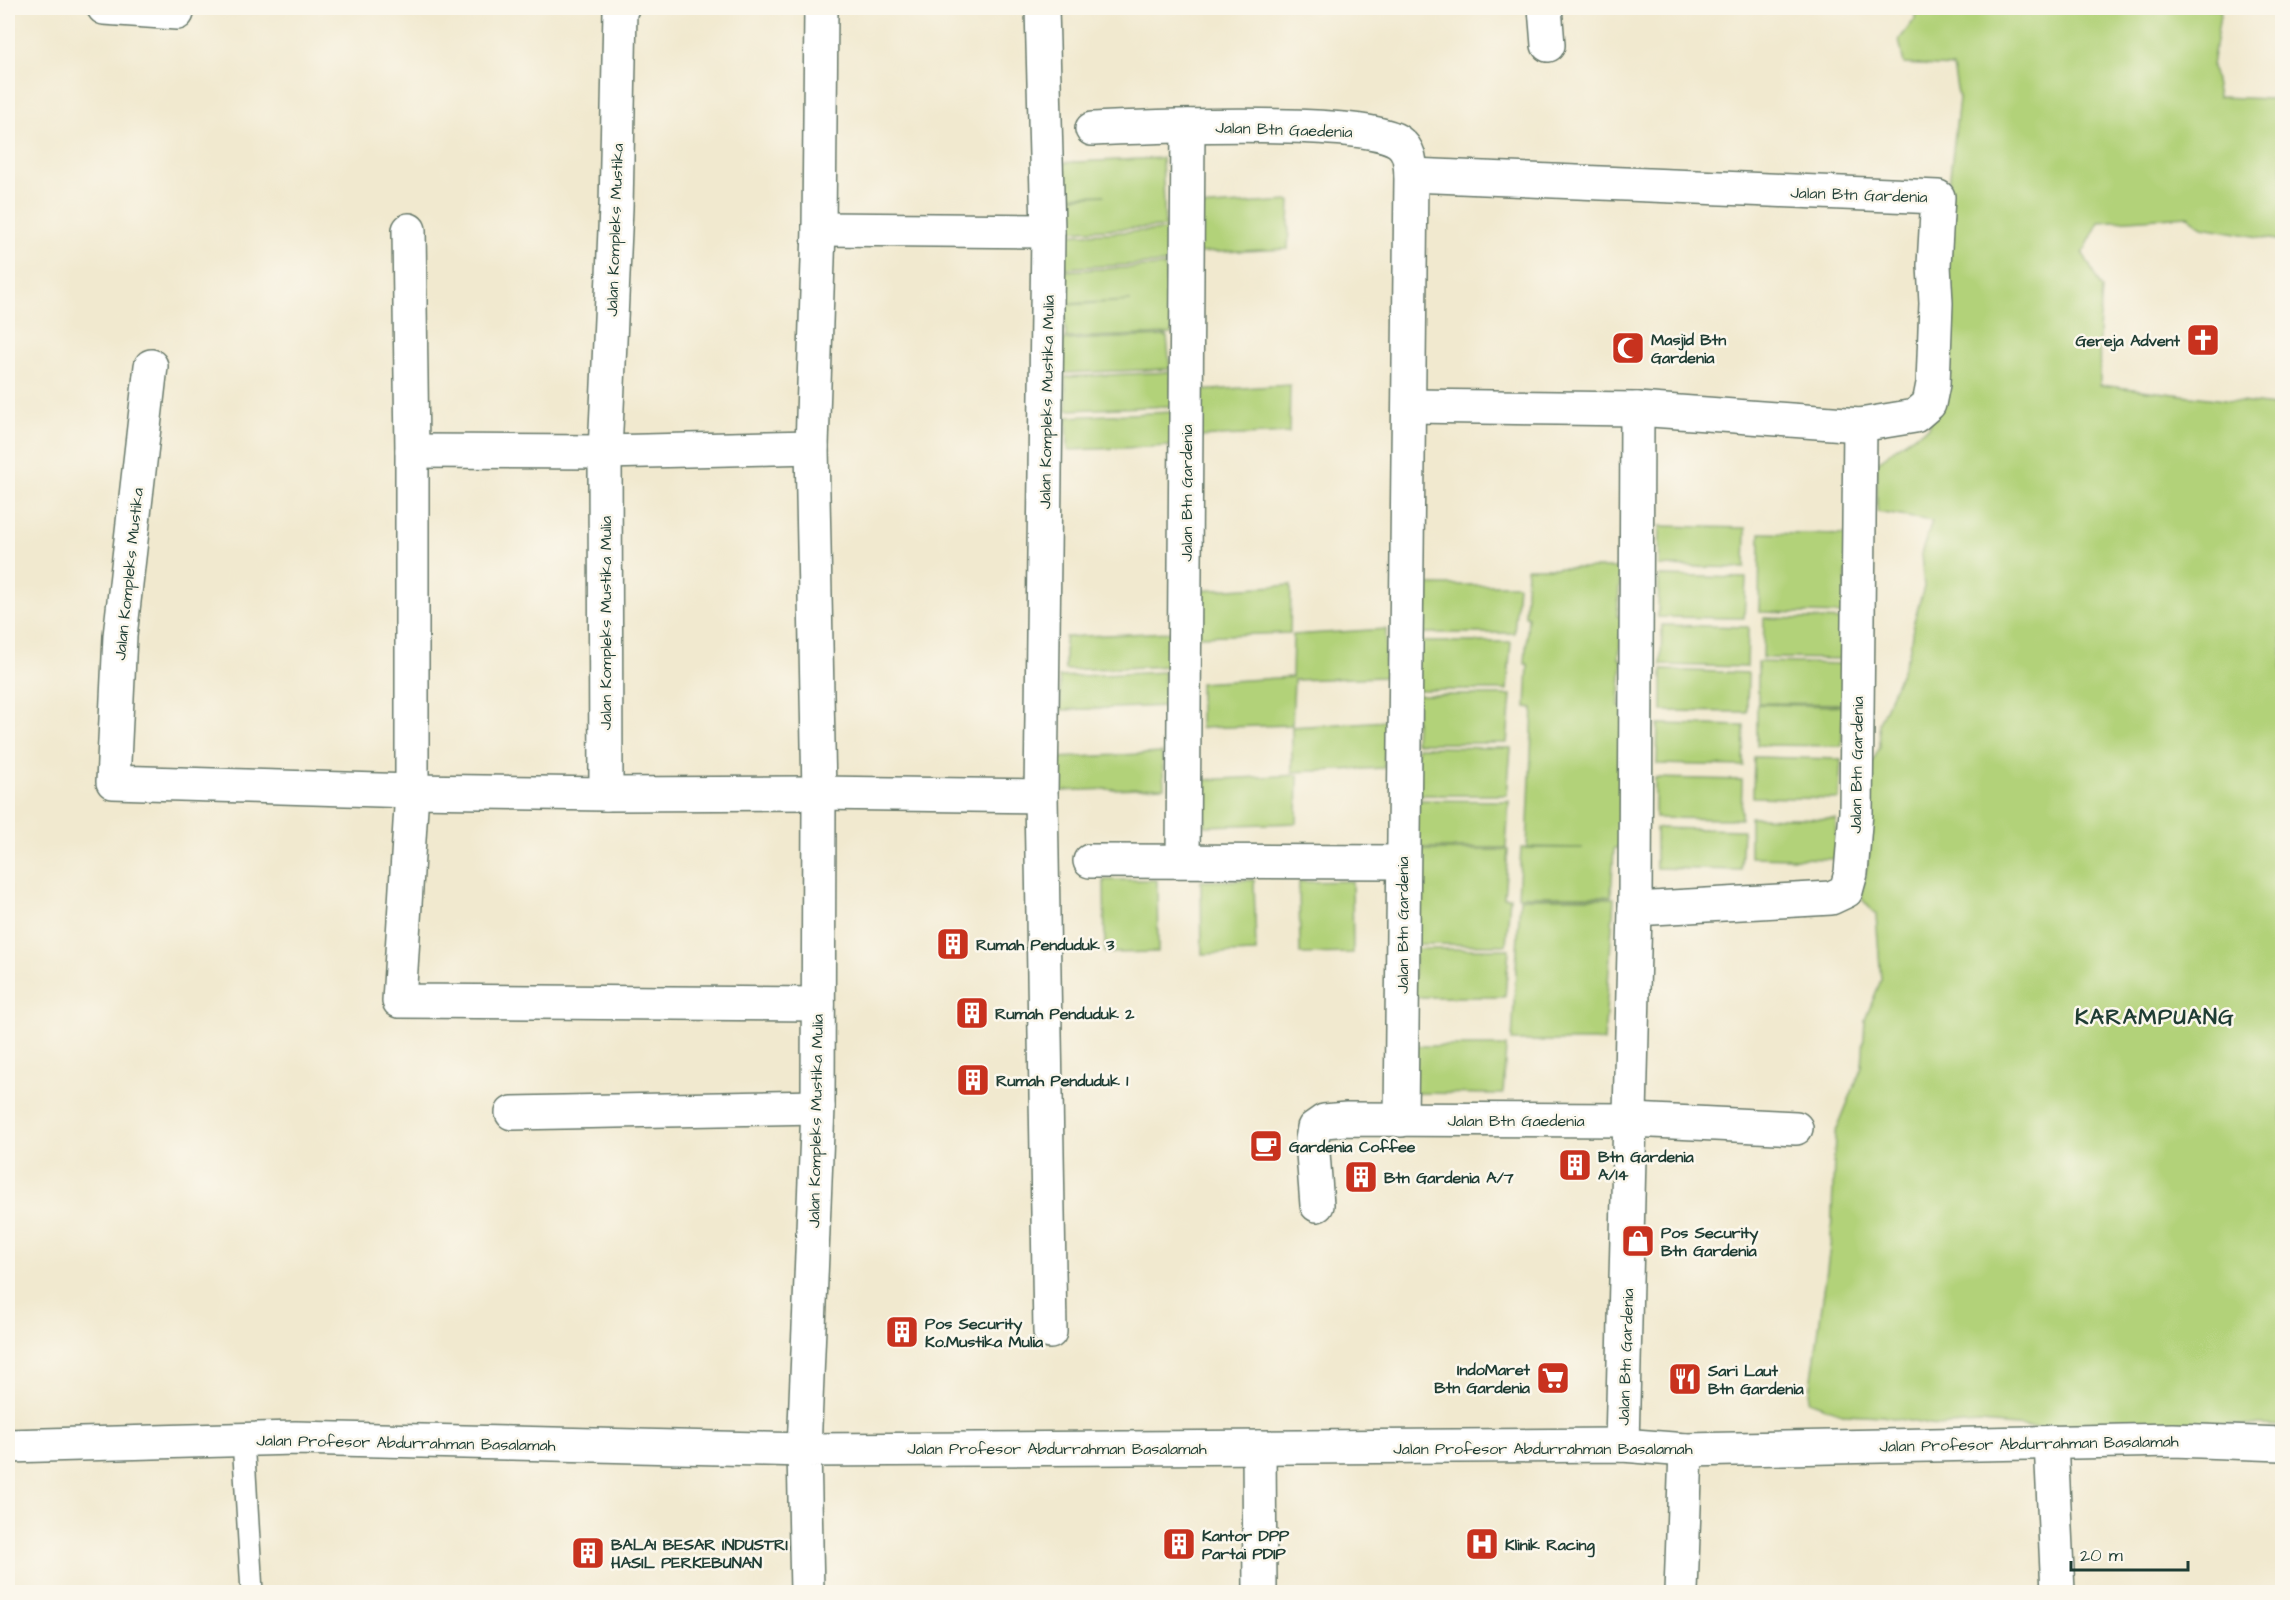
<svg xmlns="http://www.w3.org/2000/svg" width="2290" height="1600" viewBox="0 0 2290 1600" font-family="'Architects Daughter',sans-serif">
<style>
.green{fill:#b2d279;stroke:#688856;stroke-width:1.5}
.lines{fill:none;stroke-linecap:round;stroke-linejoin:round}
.service-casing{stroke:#68796a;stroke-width:24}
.minor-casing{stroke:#68796a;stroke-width:36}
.tertiary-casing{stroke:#68796a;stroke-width:36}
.secondary-casing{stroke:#68796a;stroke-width:36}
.service{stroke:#fff;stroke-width:21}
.minor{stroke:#fff;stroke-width:33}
.tertiary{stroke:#fff;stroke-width:33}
.secondary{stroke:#fff;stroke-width:33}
.labels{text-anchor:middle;stroke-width:5;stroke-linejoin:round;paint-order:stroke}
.street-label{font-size:16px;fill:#1f3d34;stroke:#fbf7ec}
.poi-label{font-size:16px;font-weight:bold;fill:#1f3d34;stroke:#fbf7ec;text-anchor:start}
.district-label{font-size:22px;font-weight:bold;letter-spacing:1.5px;fill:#1f3d34;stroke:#fbf7ec}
</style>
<rect width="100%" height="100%" fill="#fbf7ec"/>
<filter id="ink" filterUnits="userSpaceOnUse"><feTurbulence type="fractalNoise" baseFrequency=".0167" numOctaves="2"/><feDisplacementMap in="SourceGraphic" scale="12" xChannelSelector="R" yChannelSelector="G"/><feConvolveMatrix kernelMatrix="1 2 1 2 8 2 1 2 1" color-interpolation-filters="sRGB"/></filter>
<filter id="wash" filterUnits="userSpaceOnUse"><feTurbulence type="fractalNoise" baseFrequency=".008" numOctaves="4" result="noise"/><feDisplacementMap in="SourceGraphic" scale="24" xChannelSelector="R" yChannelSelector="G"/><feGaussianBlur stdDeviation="1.35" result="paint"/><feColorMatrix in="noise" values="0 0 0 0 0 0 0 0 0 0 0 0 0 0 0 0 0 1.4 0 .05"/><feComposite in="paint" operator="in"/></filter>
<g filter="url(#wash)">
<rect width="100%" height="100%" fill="#f1e9cf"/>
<g class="green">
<path d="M1915,8H2221L2212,66L2218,97L2270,99L2282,97V241L2203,227L2188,216L2099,222L2083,253L2102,289L2099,331L2100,385L2282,407V1426L2230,1424L2211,1430H2062L1980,1423L1936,1426L1882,1416L1844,1414L1809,1401L1831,1239L1835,1134L1862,1067L1865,1020L1881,980L1876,915L1861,898L1870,849L1869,768L1880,747L1879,723L1909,654L1914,621L1924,587L1921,554L1932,521L1877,512V463L1899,445L1928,427L1942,399L1948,193L1959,99L1953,67L1904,64L1899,40L1915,19Z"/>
<path d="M1162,158L1165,227L1059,231L1057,198L1105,195L1058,196L1057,163Z"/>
<path d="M1290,201L1288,249L1196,253V207Z"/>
<path d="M1166,230L1168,263L1062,268L1061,235Z"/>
<path d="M1165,266L1172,334L1066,338L1064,305L1131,301L1062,304L1060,271Z"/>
<path d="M1167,336L1170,369L1063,373V340Z"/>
<path d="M1171,372L1173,406L1067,410L1065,377Z"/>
<path d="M1290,385L1289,433L1196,437V391Z"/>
<path d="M1172,412L1174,446L1068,450L1067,417Z"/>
<path d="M1660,526L1746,528L1745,568L1659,566Z"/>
<path d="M1760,533L1847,535L1845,614L1759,612Z"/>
<path d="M1527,568H1621L1617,616L1622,617L1619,659L1622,660L1619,707H1627L1619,848H1614L1611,896H1518L1521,848H1583L1527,847L1533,708L1526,707L1528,664H1525L1528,616H1525Z"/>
<path d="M1659,576L1746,578L1744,618L1658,617Z"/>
<path d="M1291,585L1290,633L1198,636L1197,591Z"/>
<path d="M1424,585H1518L1514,633H1422Z"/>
<path d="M1764,618L1851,620L1849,659L1763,658Z"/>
<path d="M1662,625L1748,627L1747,667L1661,665Z"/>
<path d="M1386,629L1385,677L1294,680L1292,725L1200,728V683L1292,677L1293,635Z"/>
<path d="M1170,632L1172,666L1065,670V637Z"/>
<path d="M1417,642H1511L1507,690H1415Z"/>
<path d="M1758,662L1844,664V704L1758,703Z"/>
<path d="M1662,670L1748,673L1747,712L1662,711Z"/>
<path d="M1164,672L1166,706L1061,710L1059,677Z"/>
<path d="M1417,695H1511L1507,743H1415Z"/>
<path d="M1757,704L1843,706L1842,746L1757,745Z"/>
<path d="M1386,721L1384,768L1292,772V727Z"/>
<path d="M1658,724L1744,726L1743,766L1657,764Z"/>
<path d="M1417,747L1511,748L1507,795H1415Z"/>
<path d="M1162,753L1164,787L1058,791L1057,758Z"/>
<path d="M1754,757L1841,759L1839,799L1753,797Z"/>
<path d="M1298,775L1297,823L1205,826L1204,780Z"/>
<path d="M1655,778L1742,780L1741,819L1655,818Z"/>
<path d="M1416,800L1509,801L1506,848H1413Z"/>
<path d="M1750,817L1836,819L1835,859L1750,857Z"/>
<path d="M1656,828L1743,830L1741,870L1656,868Z"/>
<path d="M1414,850H1508L1504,897H1510L1506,945L1414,944Z"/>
<path d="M1157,880L1158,952L1105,953L1104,880Z"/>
<path d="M1254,880L1256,952L1202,954L1201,881Z"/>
<path d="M1352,881L1353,953L1300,954L1299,882Z"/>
<path d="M1520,898H1614L1604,1041H1512Z"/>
<path d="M1415,949H1509L1505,997H1413Z"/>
<path d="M1413,1046H1506L1503,1094L1410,1093Z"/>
</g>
</g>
<g filter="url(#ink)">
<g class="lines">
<defs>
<path id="service" d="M243,1439L252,1592"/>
<g id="minor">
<path d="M104,8L177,13"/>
<path d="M1042,8L1048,231L1041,796L1050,1332"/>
<path d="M1545,8L1548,45"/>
<path d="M1092,129C1143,127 1368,117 1399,142C1410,150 1410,162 1411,175C1410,490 1402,805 1401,1120"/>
<path d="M819,229L1048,231"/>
<path d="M409,230L412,451V791L399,1001L818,1004"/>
<path d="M151,366L120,636L113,782L412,791L606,794L819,793L1041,796"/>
<path d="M1410,406L1637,409L1860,425L1915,416L1929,404L1933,384L1936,303L1934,265L1938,197L1411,175"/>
<path d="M412,451L605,452L812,447"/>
<path d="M606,794L605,452L616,208L620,10L622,8"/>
<path d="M1183,860L1188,126"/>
<path d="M1090,861L1402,862"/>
<path d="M1635,909L1831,898L1846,891L1851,873L1856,812L1860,425"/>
<path d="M512,1113L818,1107"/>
<path d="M1317,1205L1312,1140L1314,1128L1324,1121L1347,1119L1632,1120L1796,1128"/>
<path d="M2051,1442L2058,1592"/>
<path d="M1622,1445L1635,909L1637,409"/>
<path d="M1259,1447L1260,1592"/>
<path d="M804,1450L818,1107L819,793L812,447L819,229L821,8"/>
<path d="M1681,1592L1686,1450"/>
</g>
<path id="tertiary" d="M8,1446L295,1438L804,1450"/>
<path id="secondary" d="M807,1592L804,1450L1622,1445L1686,1450L2173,1440L2282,1444"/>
</defs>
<use href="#service" class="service-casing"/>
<use href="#minor" class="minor-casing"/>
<use href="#tertiary" class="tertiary-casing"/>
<use href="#secondary" class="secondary-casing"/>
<use href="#service" class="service"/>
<use href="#minor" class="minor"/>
<use href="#tertiary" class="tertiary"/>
<use href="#secondary" class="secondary"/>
</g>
</g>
<defs>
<symbol id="church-square" viewBox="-11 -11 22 22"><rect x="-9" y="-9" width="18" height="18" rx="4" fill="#c8321e" stroke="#fbf7ec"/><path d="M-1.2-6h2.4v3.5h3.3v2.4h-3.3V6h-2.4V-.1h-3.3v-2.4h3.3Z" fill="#fff"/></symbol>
<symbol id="mosque-square" viewBox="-11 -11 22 22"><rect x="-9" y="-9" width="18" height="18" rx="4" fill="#c8321e" stroke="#fbf7ec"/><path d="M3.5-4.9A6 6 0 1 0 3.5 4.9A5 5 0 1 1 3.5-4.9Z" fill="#fff"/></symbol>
<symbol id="building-square" viewBox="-11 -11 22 22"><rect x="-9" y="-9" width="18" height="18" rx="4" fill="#c8321e" stroke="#fbf7ec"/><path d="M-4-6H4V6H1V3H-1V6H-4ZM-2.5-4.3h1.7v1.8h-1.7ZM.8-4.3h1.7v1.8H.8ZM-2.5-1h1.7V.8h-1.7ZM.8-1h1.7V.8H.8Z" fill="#fff"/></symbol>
<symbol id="cafe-square" viewBox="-11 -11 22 22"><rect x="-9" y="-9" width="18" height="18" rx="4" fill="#c8321e" stroke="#fbf7ec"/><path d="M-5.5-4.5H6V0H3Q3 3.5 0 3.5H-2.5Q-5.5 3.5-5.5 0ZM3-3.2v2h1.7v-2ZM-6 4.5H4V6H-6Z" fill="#fff"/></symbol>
<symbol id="shop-square" viewBox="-11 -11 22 22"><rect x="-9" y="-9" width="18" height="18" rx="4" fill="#c8321e" stroke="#fbf7ec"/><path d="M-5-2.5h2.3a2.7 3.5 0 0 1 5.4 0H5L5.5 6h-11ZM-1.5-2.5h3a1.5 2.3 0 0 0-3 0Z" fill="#fff"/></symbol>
<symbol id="supermarket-square" viewBox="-11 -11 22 22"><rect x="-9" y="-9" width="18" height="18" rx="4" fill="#c8321e" stroke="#fbf7ec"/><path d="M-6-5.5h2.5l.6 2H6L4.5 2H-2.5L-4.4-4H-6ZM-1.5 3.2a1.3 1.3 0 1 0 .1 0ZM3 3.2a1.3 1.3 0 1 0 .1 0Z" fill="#fff"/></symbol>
<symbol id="restaurant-square" viewBox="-11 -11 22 22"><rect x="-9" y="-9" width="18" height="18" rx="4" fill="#c8321e" stroke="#fbf7ec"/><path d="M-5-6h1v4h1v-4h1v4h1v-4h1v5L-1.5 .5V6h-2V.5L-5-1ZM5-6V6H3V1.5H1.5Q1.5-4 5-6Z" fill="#fff"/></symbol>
<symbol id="hospital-square" viewBox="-11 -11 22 22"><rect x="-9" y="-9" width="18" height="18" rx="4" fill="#c8321e" stroke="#fbf7ec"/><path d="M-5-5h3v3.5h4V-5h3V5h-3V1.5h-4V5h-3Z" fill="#fff"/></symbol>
</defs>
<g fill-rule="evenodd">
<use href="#church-square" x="2184" y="321" width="38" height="38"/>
<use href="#mosque-square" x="1609" y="329" width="38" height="38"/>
<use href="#building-square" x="934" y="925" width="38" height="38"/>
<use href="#building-square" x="953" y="994" width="38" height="38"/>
<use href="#building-square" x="954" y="1061" width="38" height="38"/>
<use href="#cafe-square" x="1247" y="1127" width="38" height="38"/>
<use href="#building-square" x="1556" y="1146" width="38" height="38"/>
<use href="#building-square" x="1342" y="1158" width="38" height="38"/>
<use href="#shop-square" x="1619" y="1222" width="38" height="38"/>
<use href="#building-square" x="883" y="1313" width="38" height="38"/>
<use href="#supermarket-square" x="1534" y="1359" width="38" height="38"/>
<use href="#restaurant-square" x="1666" y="1360" width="38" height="38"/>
<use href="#building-square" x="1160" y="1525" width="38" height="38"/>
<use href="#hospital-square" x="1463" y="1525" width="38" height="38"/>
<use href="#building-square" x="569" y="1534" width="38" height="38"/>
</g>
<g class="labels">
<g class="street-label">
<text transform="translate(1284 129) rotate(2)" y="6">Jalan Btn Gaedenia</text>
<text transform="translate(1859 194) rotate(2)" y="6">Jalan Btn Gardenia</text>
<text transform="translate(614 230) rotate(-88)" y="6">Jalan Kompleks Mustika</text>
<text transform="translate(1046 402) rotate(-89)" y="6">Jalan Kompleks Mustika Mulia</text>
<text transform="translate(1186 493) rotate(-90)" y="6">Jalan Btn Gardenia</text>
<text transform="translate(128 574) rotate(-84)" y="6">Jalan Kompleks Mustika</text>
<text transform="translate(605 623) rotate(-90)" y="6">Jalan Kompleks Mustika Mulia</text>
<text transform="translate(1856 765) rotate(-89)" y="6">Jalan Btn Gardenia</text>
<text transform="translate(1402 925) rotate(-90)" y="6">Jalan Btn Gardenia</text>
<text x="1516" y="1126">Jalan Btn Gaedenia</text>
<text transform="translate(815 1121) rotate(-89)" y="6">Jalan Kompleks Mustika Mulia</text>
<text transform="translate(1625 1357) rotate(-88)" y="6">Jalan Btn Gardenia</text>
<text transform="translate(406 1442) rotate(1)" y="6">Jalan Profesor Abdurrahman Basalamah</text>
<text transform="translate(2029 1443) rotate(-1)" y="6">Jalan Profesor Abdurrahman Basalamah</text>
<text x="1057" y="1454">Jalan Profesor Abdurrahman Basalamah</text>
<text x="1543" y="1454">Jalan Profesor Abdurrahman Basalamah</text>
</g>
<g class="poi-label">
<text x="1651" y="345">Masjid Btn<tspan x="1651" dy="18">Gardenia</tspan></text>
<text x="2180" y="346" text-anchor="end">Gereja Advent</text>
<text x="976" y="950">Rumah Penduduk 3</text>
<text x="995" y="1019">Rumah Penduduk 2</text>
<text x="996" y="1086">Rumah Penduduk 1</text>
<text x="1289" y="1152">Gardenia Coffee</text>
<text x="1598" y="1162">Btn Gardenia<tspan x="1598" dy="18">A/14</tspan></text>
<text x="1384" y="1183">Btn Gardenia A/7</text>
<text x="1661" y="1238">Pos Security<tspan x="1661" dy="18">Btn Gardenia</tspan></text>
<text x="925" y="1329">Pos Security<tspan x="925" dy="18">Ko.Mustika Mulia</tspan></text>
<text x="1530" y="1375" text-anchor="end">IndoMaret<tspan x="1530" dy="18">Btn Gardenia</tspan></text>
<text x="1708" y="1376">Sari Laut<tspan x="1708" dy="18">Btn Gardenia</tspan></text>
<text x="1202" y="1541">Kantor DPP<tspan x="1202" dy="18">Partai PDIP</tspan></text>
<text x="611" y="1550">BALAI BESAR INDUSTRI<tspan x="611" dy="18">HASIL PERKEBUNAN</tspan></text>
<text x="1505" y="1550">Klinik Racing</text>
</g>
<g class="district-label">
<text x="2155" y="1024">KARAMPUANG</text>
</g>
</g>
<rect width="2290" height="1600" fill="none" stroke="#fbf7ec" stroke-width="30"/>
<path d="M2071 1561v9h117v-9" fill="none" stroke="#1f3d34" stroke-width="3"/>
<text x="2080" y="1561" font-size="18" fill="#1f3d34" stroke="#fbf7ec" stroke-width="4.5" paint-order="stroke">20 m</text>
</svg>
